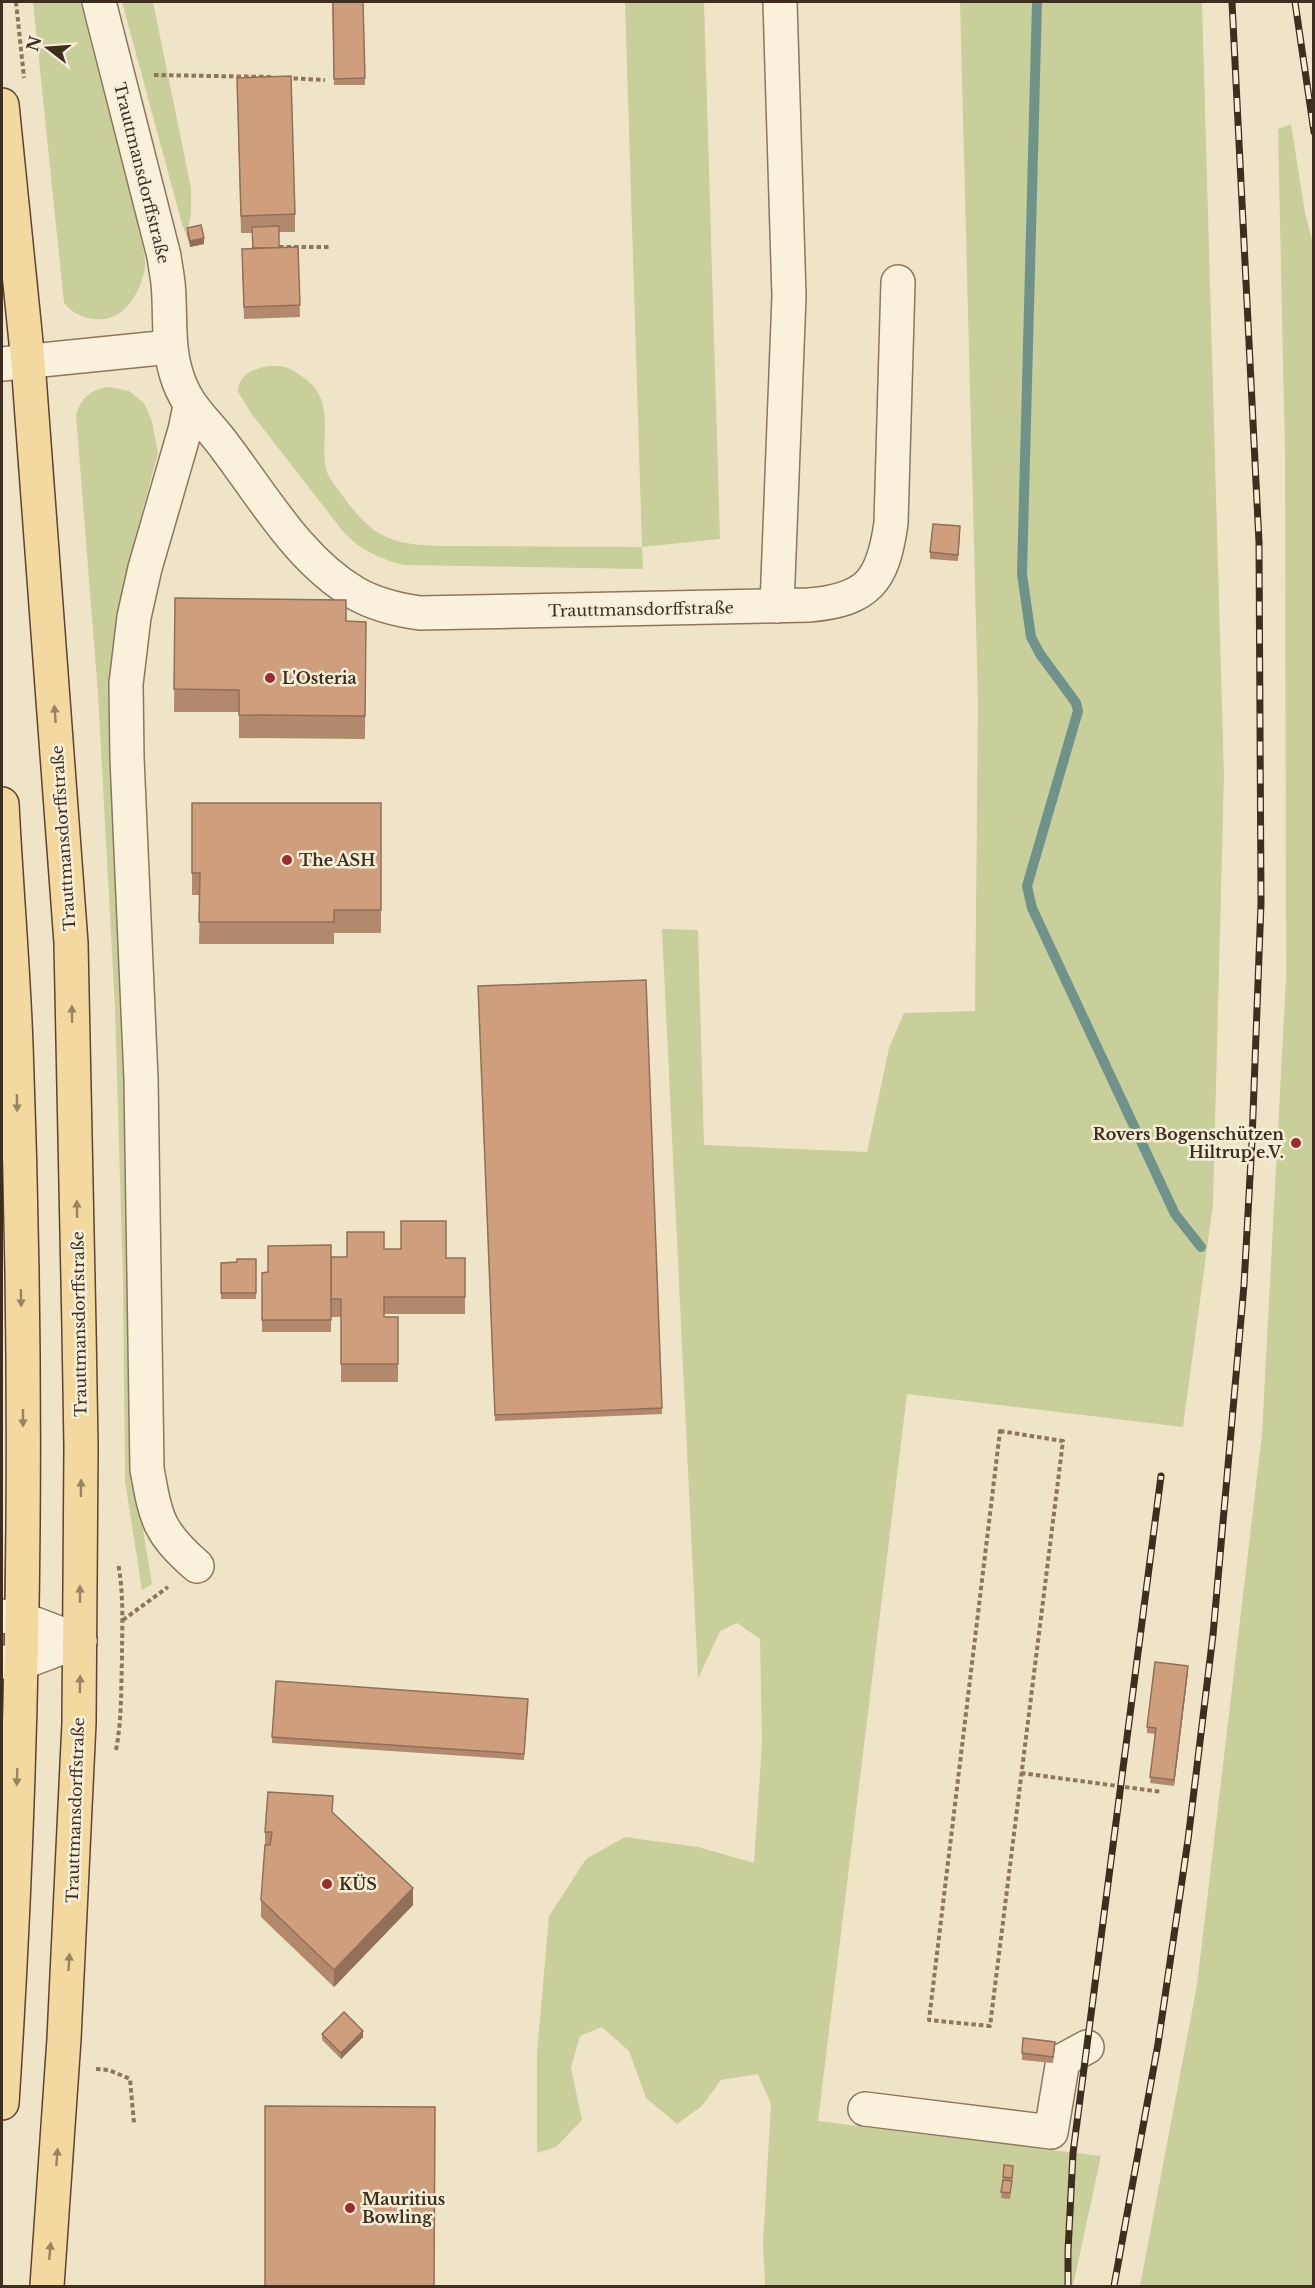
<svg xmlns="http://www.w3.org/2000/svg" width="1315" height="2288" viewBox="0 0 1315 2288" font-family="'Libre Baskerville',serif">
<style>
.green{fill:#c9cf9b}
.lines{fill:none;stroke-linecap:round;stroke-linejoin:round}
.stream{stroke:#6f938a;stroke-width:10}
.minor-casing{stroke:#8d765c;stroke-width:36}
.major-casing{stroke:#5b4430;stroke-width:36}
.path{stroke:#8d765c;stroke-width:4;stroke-dasharray:4.5 3;stroke-linecap:butt}
.minor{stroke:#faf1dc;stroke-width:33}
.major{stroke:#f3d9a0;stroke-width:33}
.rail-casing{stroke:#3d2e20;stroke-width:7}
.rail{stroke:#f7eed8;stroke-width:4.5;stroke-dasharray:14;stroke-linecap:butt}
.wall{fill:#b2896c}
.shaded-wall{fill:#916f58}
.building{fill:#cf9f7d;stroke:#916f58;stroke-width:1.5}
.oneway{fill:#988460}
.poi-dot{fill:#9e2a2b;stroke:#f7eed8;stroke-width:2}
.labels{text-anchor:middle;stroke-width:5;stroke-linejoin:round;paint-order:stroke}
.street-label{font-size:16px;fill:#3d2e20;stroke:#f7eed8}
.poi-label{font-size:16px;font-weight:bold;fill:#3d2e20;stroke:#f7eed8;text-anchor:start}
</style>
<rect width="100%" height="100%" fill="#f0e4c8"/>
<g class="green">
<path d="M33,2H80L141,236C143,248 147,261 144,273C141,287 132,304 120,313C103,325 76,319 64,303Z"/>
<path d="M122,2H153L191,188V212L187,237L182,224Z"/>
<path d="M625,2H704L720,539L642,547L643,569L404,565C380,559 363,551 345,534L251,413L238,392C237,370 270,361 288,368C297,372 308,380 314,387C331,406 322,440 325,464C326,476 335,485 342,495C372,536 388,544 438,546L642,547Z"/>
<path d="M960,2H1202L1224,776L1213,1204L1183,1427L907,1394L818,2121L1101,2156L1073,2286H765L763,2242L771,2104L758,2074L721,2080L702,2106L677,2124L646,2098L629,2051L602,2027L580,2036L571,2068L582,2120L556,2147L537,2153V2053L549,1916L586,1859L625,1837L698,1847L754,1863L762,1744L760,1639L737,1623L720,1631L698,1679L662,929L698,930L704,1145L867,1152L889,1048L904,1013L975,1011L978,702Z"/>
<path d="M1291,124L1305,213L1314,248L1313,2286H1140L1197,1985L1262,1434L1286,978L1285,456L1278,129Z"/>
<path d="M109,387L129,391L144,403L152,421L158,453L129,561L119,604L111,664L140,1511L152,1584L142,1590L125,1481L123,1282L115,1008L98,694L76,415C81,398 91,389 109,387Z"/>
</g>
<g class="lines">
<path class="stream" d="M1037,2L1022,574L1031,637L1040,654L1076,703L1078,711L1027,886L1032,908L1175,1214L1201,1247"/>
<defs>
<g id="minor">
<path d="M99,2L164,256C165,265 167,274 168,283C171,313 167,343 176,373C186,408 206,420 226,448C264,498 300,561 355,593C376,605 398,610 420,613L809,605C868,600 883,581 891,523L898,282"/>
<path d="M2,364L170,347"/>
<path d="M190,406L185,430L145,568L134,617L126,684L127,758L141,1079L147,1469C156,1519 158,1532 197,1566"/>
<path d="M777,606L789,296L780,2"/>
<path d="M2,1616L22,1619L80,1641"/>
<path d="M2,1662L21,1663L80,1641"/>
<path d="M865,2109L1051,2132L1063,2060L1087,2047"/>
</g>
<g id="major">
<path d="M2,105L28,362L71,943L79,1329L81,1447L79,1723L64,2039L47,2286"/>
<path d="M2,804C6,884 13,965 16,1045C29,1398 25,1751 2,2103"/>
</g>
</defs>
<use href="#minor" class="minor-casing"/>
<use href="#major" class="major-casing"/>
<g class="path">
<path d="M16,2L24,78"/>
<path d="M154,75L272,77"/>
<path d="M286,78L325,80"/>
<path d="M279,247H330"/>
<path d="M1000,1431L1063,1441L990,2026L929,2020Z"/>
<path d="M123,1620L168,1587"/>
<path d="M116,1750C122,1719 121,1689 122,1657C122,1626 124,1594 118,1563"/>
<path d="M1021,1773L1162,1792"/>
<path d="M96,2069L109,2070L130,2079L134,2123"/>
</g>
<use href="#minor" class="minor"/>
<use href="#major" class="major"/>
<defs>
<g id="rail">
<path d="M1295,2L1314,132"/>
<path d="M1068,2286V2251L1073,2153L1161,1476"/>
<path d="M1114,2286L1158,2044L1188,1840L1213,1635L1244,1285L1252,1141L1261,903L1259,542L1232,2"/>
</g>
</defs>
<use href="#rail" class="rail-casing"/>
<use href="#rail" class="rail"/>
</g>
<g class="wall">
<path d="M332,2H363L365,85H334Z"/>
<path d="M237,78L295,214V232H279V248L298,247L300,317L244,319L242,261L252,248V233H241Z"/>
<path d="M187,228L204,244L190,247L187,235Z"/>
<path d="M960,532L958,561L930,559V552Z"/>
<path d="M175,598L346,621L366,622L365,739L239,738V712H174Z"/>
<path d="M192,803H381V933H334V944H199L200,895H192Z"/>
<path d="M646,980L662,1414L495,1421L478,986Z"/>
<path d="M331,1245V1332H262V1273L268,1272Z"/>
<path d="M384,1249L446,1258H465V1314H384V1317H398V1382H341V1317H331V1257H347Z"/>
<path d="M256,1259V1299H221V1263L237,1262Z"/>
<path d="M1188,1672L1174,1786L1150,1783L1155,1734L1147,1733V1727Z"/>
<path d="M528,1699L524,1760L272,1743V1737Z"/>
<path d="M333,1813L413,1905L334,1987L261,1917V1900L265,1845V1832Z"/>
<path d="M322,2034L363,2037L341,2059L322,2040Z"/>
<path d="M1055,2048L1053,2063L1022,2060V2053Z"/>
<path d="M1004,2165L1013,2172L1010,2199L1001,2198Z"/>
</g>
<g class="shaded-wall">
<path d="M204,238V244L190,247V241Z"/>
<path d="M1188,1666V1672L1174,1786V1780Z"/>
<path d="M413,1888V1905L334,1987V1970Z"/>
<path d="M363,2031V2037L341,2059V2053Z"/>
</g>
<g class="building">
<path d="M333,2H363L365,78L334,79Z"/>
<path d="M291,76L295,214L241,216L237,78Z"/>
<path d="M201,225L204,238L190,241L187,228Z"/>
<path d="M279,226V248H253L252,227Z"/>
<path d="M298,247L300,305L244,307L242,249Z"/>
<path d="M933,524L960,526L958,555L930,552Z"/>
<path d="M175,598L346,600V621L366,622L365,716L239,715V690L174,689Z"/>
<path d="M192,803H381V910H334V922H199L200,873H192Z"/>
<path d="M646,980L662,1408L495,1415L478,986Z"/>
<path d="M401,1221H446V1258H465V1297H384V1317H398V1364H341V1299H331V1257H347V1232H384V1249H401Z"/>
<path d="M331,1245V1320H262V1273L268,1272V1246Z"/>
<path d="M237,1259H256V1293H221V1263L237,1262Z"/>
<path d="M1155,1662L1188,1666L1174,1780L1150,1777L1156,1728L1147,1727Z"/>
<path d="M276,1681L528,1699L524,1754L272,1737Z"/>
<path d="M268,1792L333,1796L332,1812L413,1888L334,1970L261,1900L265,1845H270L272,1832H265Z"/>
<path d="M344,2012L363,2031L341,2053L322,2034Z"/>
<path d="M1023,2038L1055,2042L1053,2057L1022,2053Z"/>
<path d="M265,2106L435,2107L434,2286H265Z"/>
<path d="M1004,2165L1013,2166L1012,2178L1003,2177Z"/>
<path d="M1003,2180L1012,2181L1010,2193L1001,2192Z"/>
</g>
<defs><path id="oneway-solid" d="M-6-.8H1V-3.2L6.5 0L1 3.2V.8H-6Z" transform="scale(1.5)"/></defs>
<g class="oneway">
<use href="#oneway-solid" transform="translate(55 714) rotate(-94)"/>
<use href="#oneway-solid" transform="translate(72 1014) rotate(-91)"/>
<use href="#oneway-solid" transform="translate(17 1103) rotate(89)"/>
<use href="#oneway-solid" transform="translate(77 1209) rotate(-91)"/>
<use href="#oneway-solid" transform="translate(21 1298) rotate(89)"/>
<use href="#oneway-solid" transform="translate(23 1418) rotate(90)"/>
<use href="#oneway-solid" transform="translate(81 1488) rotate(-89)"/>
<use href="#oneway-solid" transform="translate(80 1594) rotate(-90)"/>
<use href="#oneway-solid" transform="translate(80 1684) rotate(-89)"/>
<use href="#oneway-solid" transform="translate(17 1777) rotate(92)"/>
<use href="#oneway-solid" transform="translate(69 1962) rotate(-87)"/>
<use href="#oneway-solid" transform="translate(57 2157) rotate(-86)"/>
<use href="#oneway-solid" transform="translate(50 2251) rotate(-85)"/>
</g>
<g class="poi-dot">
<circle cx="270" cy="678" r="6"/>
<circle cx="287" cy="860" r="6"/>
<circle cx="1296" cy="1143" r="6"/>
<circle cx="327" cy="1884" r="6"/>
<circle cx="350" cy="2208" r="6"/>
</g>
<g class="labels">
<g class="street-label">
<text transform="translate(142 173) rotate(76)" y="6">Trauttmansdorffstraße</text>
<text transform="translate(641 609) rotate(-1)" y="6">Trauttmansdorffstraße</text>
<text transform="translate(63 838) rotate(-94)" y="6">Trauttmansdorffstraße</text>
<text transform="translate(79 1324) rotate(-91)" y="6">Trauttmansdorffstraße</text>
<text transform="translate(75 1810) rotate(-88)" y="6">Trauttmansdorffstraße</text>
</g>
<g class="poi-label">
<text x="282" y="684">L'Osteria</text>
<text x="299" y="866">The ASH</text>
<text x="1284" y="1140" text-anchor="end">Rovers Bogenschützen<tspan x="1284" dy="18">Hiltrup e.V.</tspan></text>
<text x="339" y="1890">KÜS</text>
<text x="362" y="2205">Mauritius<tspan x="362" dy="18">Bowling</tspan></text>
</g>
</g>
<rect width="1315" height="2288" fill="none" stroke="#3d2e20" stroke-width="6"/>
<g transform="translate(48 48) rotate(287)" stroke="#f7eed8" stroke-width="4.5" paint-order="stroke">
<path d="M0-4.5L10 22L0 15L-10 22Z" fill="#3d2e20"/>
<text y="-9" font-size="16" font-weight="bold" text-anchor="middle" fill="#3d2e20">N</text>
</g>
</svg>
